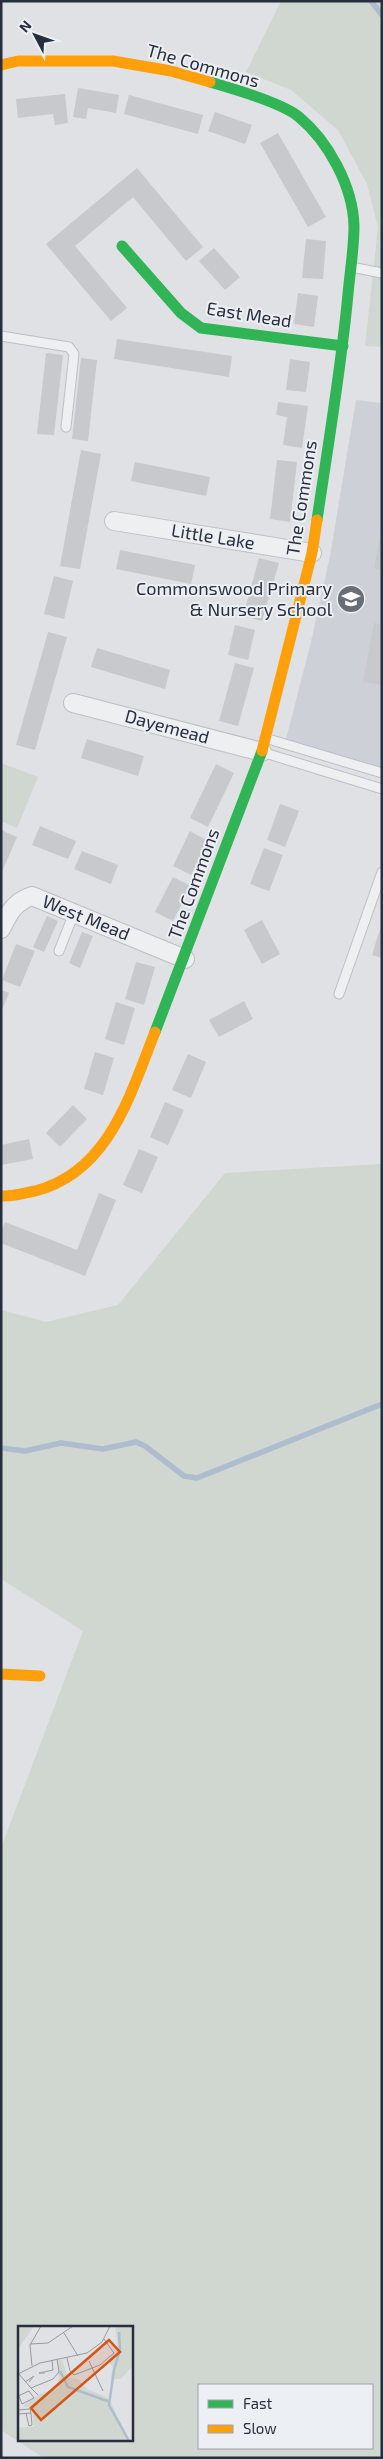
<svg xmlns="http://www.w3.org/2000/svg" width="383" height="2459" viewBox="0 0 383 2459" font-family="'Exo 2',sans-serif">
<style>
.built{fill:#ced0d7}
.green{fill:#cfd7d0;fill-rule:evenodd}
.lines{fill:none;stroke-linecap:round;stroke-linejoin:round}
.stream{stroke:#afbccd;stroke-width:5.5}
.building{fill:#c7c9cc}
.lane-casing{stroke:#bdbfc2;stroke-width:11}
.street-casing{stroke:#bdbfc2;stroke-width:20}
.lane{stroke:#eeeff0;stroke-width:9}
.street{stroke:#eeeff0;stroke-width:18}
.fast{stroke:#30b455;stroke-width:11}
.slow{stroke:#ff9f0a;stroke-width:11}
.labels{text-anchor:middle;stroke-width:4;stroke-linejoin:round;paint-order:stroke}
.street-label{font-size:18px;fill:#282e3b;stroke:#eceff4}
.poi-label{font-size:18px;fill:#282e3b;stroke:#eceff4;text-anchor:end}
.inset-river{fill:none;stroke:#afbccd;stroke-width:2.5}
.inset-road{fill:none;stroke:#9699a0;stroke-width:1}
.view{fill:#d55511;fill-opacity:0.15;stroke:#d55511;stroke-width:2.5}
.inset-edge{fill:none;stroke:#282e3b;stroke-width:2.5}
</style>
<rect width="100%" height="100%" fill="#dfe1e4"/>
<path class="built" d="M356,400L382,403V775L284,747L311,642L330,556Z"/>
<g class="green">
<path d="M281,1H382V347L365,346L378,227L367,184L338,130L291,90L246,72Z"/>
<path d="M1,763L38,777L17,828L1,821Z"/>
<path d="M382,1164V2458H44L1,2430V1848L83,1631L1,1579V1310L46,1322L118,1305L225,1173ZM19,2328H131V2440H19ZM372,2385V2448H199V2385Z"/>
</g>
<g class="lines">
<g class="stream">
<path d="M371,1L382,15"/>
<path d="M1,1448L25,1451L61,1443L103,1449L136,1442L145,1446L184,1476L197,1478L382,1404"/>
</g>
</g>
<g class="building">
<path d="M78,88L119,95L116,113L88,108L86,119L73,117Z"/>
<path d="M65,94L68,123L55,125L53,114L18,118L16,99Z"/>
<path d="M129,95L203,115L198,134L124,114Z"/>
<path d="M215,112L252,125L245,144L208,131Z"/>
<path d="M278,133L326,217L308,227L260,143Z"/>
<path d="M137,168L203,247L186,261L133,197L75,246L127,308L111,321L46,244Z"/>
<path d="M306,239L326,241L323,279L302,278Z"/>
<path d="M214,248L240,277L225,290L199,261Z"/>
<path d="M298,293L318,296L314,327L294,324Z"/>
<path d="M117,339L232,356L229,377L114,359Z"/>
<path d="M46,353L63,355L54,435L37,434Z"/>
<path d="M81,358L97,360L88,441L72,439Z"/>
<path d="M290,359L310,362L306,392L286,390Z"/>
<path d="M278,402L308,406L302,448L283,445L287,417L276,415Z"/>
<path d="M81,450L101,454L80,569L60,566Z"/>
<path d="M277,460L297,462L290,522L270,519Z"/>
<path d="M135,462L210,477L206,496L131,481Z"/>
<path d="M381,531H382V570L374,568Z"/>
<path d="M120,550L195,565L191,584L116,569Z"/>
<path d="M259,558L279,563L262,621L243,616Z"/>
<path d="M54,576L73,581L64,619L44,614Z"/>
<path d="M374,623L382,625V685L363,682Z"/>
<path d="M235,625L255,630L248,660L228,655Z"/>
<path d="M48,632L67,637L35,750L16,745Z"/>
<path d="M97,648L170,670L165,689L91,667Z"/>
<path d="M235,663L254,668L238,726L219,721Z"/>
<path d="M87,739L144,756L138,776L81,758Z"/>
<path d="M216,764L234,773L208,827L190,818Z"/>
<path d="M280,804L299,811L285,847L267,840Z"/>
<path d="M40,826L76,841L68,859L32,845Z"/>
<path d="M1,830L17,837L1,874Z"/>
<path d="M190,831L208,841L191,875L173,866Z"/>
<path d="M264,848L283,855L269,891L250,884Z"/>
<path d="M82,851L118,865L111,884L74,869Z"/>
<path d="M173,877L191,886L173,921L155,912Z"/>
<path d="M47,916L58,921L44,952L33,947Z"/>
<path d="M262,920L280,954L262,964L244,930Z"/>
<path d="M381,926H382V958L372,955Z"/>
<path d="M82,932L93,936L80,968L69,963Z"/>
<path d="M16,944L35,951L20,987L2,980Z"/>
<path d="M136,962L155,967L144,1005L125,999Z"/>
<path d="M1,990L9,993L1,1012Z"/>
<path d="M244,1001L253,1019L219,1037L209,1020Z"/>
<path d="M116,1002L135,1008L124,1045L105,1039Z"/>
<path d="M95,1052L114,1058L103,1095L84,1089Z"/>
<path d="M188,1054L206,1062L191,1098L172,1090Z"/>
<path d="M165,1102L184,1110L168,1145L150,1137Z"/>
<path d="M73,1105L87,1119L60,1147L46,1133Z"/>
<path d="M29,1139L33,1159L1,1165V1145Z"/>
<path d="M139,1149L158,1157L142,1193L123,1185Z"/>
<path d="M99,1193L116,1200L85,1276L1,1243V1232L5,1222L77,1250Z"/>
</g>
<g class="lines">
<defs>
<g id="lane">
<path d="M351,267L382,273"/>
<path d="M1,336L69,347L74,354L66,427"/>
<path d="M265,738L382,773"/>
<path d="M262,752L382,789"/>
<path d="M59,951L74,913"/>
<path d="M339,994L382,872"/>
</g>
<g id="street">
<path d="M114,521L312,553"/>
<path d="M73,703L262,752"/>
<path d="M1,929C9,913 14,902 32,896L185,959"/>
</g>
</defs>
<use href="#lane" class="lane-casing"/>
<use href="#street" class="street-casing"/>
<use href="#lane" class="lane"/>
<use href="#street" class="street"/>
<g class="fast">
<path d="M210,82C231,88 284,104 299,117C328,141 353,186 354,226C354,248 350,272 348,294C341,370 328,445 317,520"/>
<path d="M122,246L181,313L201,328L343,346"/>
<path d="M155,1032L262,751"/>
</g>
<g class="slow">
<path d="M1,65L18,61H113L171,71L210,82"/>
<path d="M262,751L312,553L317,520"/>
<path d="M1,1196C13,1197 24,1193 35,1191C109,1172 130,1095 155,1032"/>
<path d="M1,1674L40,1676"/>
</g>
</g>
<defs>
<symbol id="school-disc" viewBox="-11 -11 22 22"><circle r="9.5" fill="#686d76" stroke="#eceff4"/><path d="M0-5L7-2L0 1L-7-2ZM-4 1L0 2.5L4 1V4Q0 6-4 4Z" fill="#fff"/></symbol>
</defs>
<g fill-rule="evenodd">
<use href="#school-disc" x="335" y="583" width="32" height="32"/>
</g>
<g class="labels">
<g class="street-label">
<text transform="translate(203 66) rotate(16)" y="6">The Commons</text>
<text transform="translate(249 315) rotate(9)" y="6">East Mead</text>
<text transform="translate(302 498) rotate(-81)" y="6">The Commons</text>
<text transform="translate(213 537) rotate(9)" y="6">Little Lake</text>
<text transform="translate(167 727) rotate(15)" y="6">Dayemead</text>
<text transform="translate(194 884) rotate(-70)" y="6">The Commons</text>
<text transform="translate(86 918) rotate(22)" y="6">West Mead</text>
</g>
<g class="poi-label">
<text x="332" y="595">Commonswood Primary<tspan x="332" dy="21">&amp; Nursery School</tspan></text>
</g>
</g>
<g transform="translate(18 2326)">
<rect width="115" height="115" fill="#dfe1e4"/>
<path d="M0,0H16L0,23ZM97,0H115V39L103,53H96L93,52L95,41L90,35L100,22ZM40,34H44L50,52L60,53L69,63L90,72L112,115H0V102L16,100L14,81H6L7,78L22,68L41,62Z" fill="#cfd7d0"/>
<path class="inset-river" d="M96,44L91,79L111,115M96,44L102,24L101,6M42,45L50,61L92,76"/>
<path class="inset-road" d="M46,7L60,30M12,18L30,17L55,0M49,32L52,45L56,49L82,39L96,27L86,13M71,35L85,65M14,40L12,19L23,0M0,47L13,62M27,47H21L35,44L34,34M0,48L22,37L69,27L84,16L92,0M7,56L16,50L11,56M20,69L13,62L35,53L41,46L39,33M0,70L11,65L16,72L4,78L1,70M0,84L12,83L13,87L0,88M8,87L11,100L14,99L13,87"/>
<path class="view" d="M91,14L102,26L23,94L13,82Z"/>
<rect width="115" height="115" class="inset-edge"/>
</g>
<rect width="383" height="2459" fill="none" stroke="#282e3b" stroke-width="5"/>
<rect x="198" y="2384" width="175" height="65" fill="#eceff4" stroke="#9ea2aa"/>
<rect x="208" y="2400" width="25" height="8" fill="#30b455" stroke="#9ea2aa"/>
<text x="243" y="2409" font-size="15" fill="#282e3b">Fast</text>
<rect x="208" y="2425" width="25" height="8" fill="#ff9f0a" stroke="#9ea2aa"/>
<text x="243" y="2434" font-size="15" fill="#282e3b">Slow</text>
<g transform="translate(35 35) rotate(311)" stroke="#eceff4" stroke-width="4" paint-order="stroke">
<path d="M0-4L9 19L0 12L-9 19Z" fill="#282e3b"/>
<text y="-8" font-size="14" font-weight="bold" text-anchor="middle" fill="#282e3b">N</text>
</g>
</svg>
